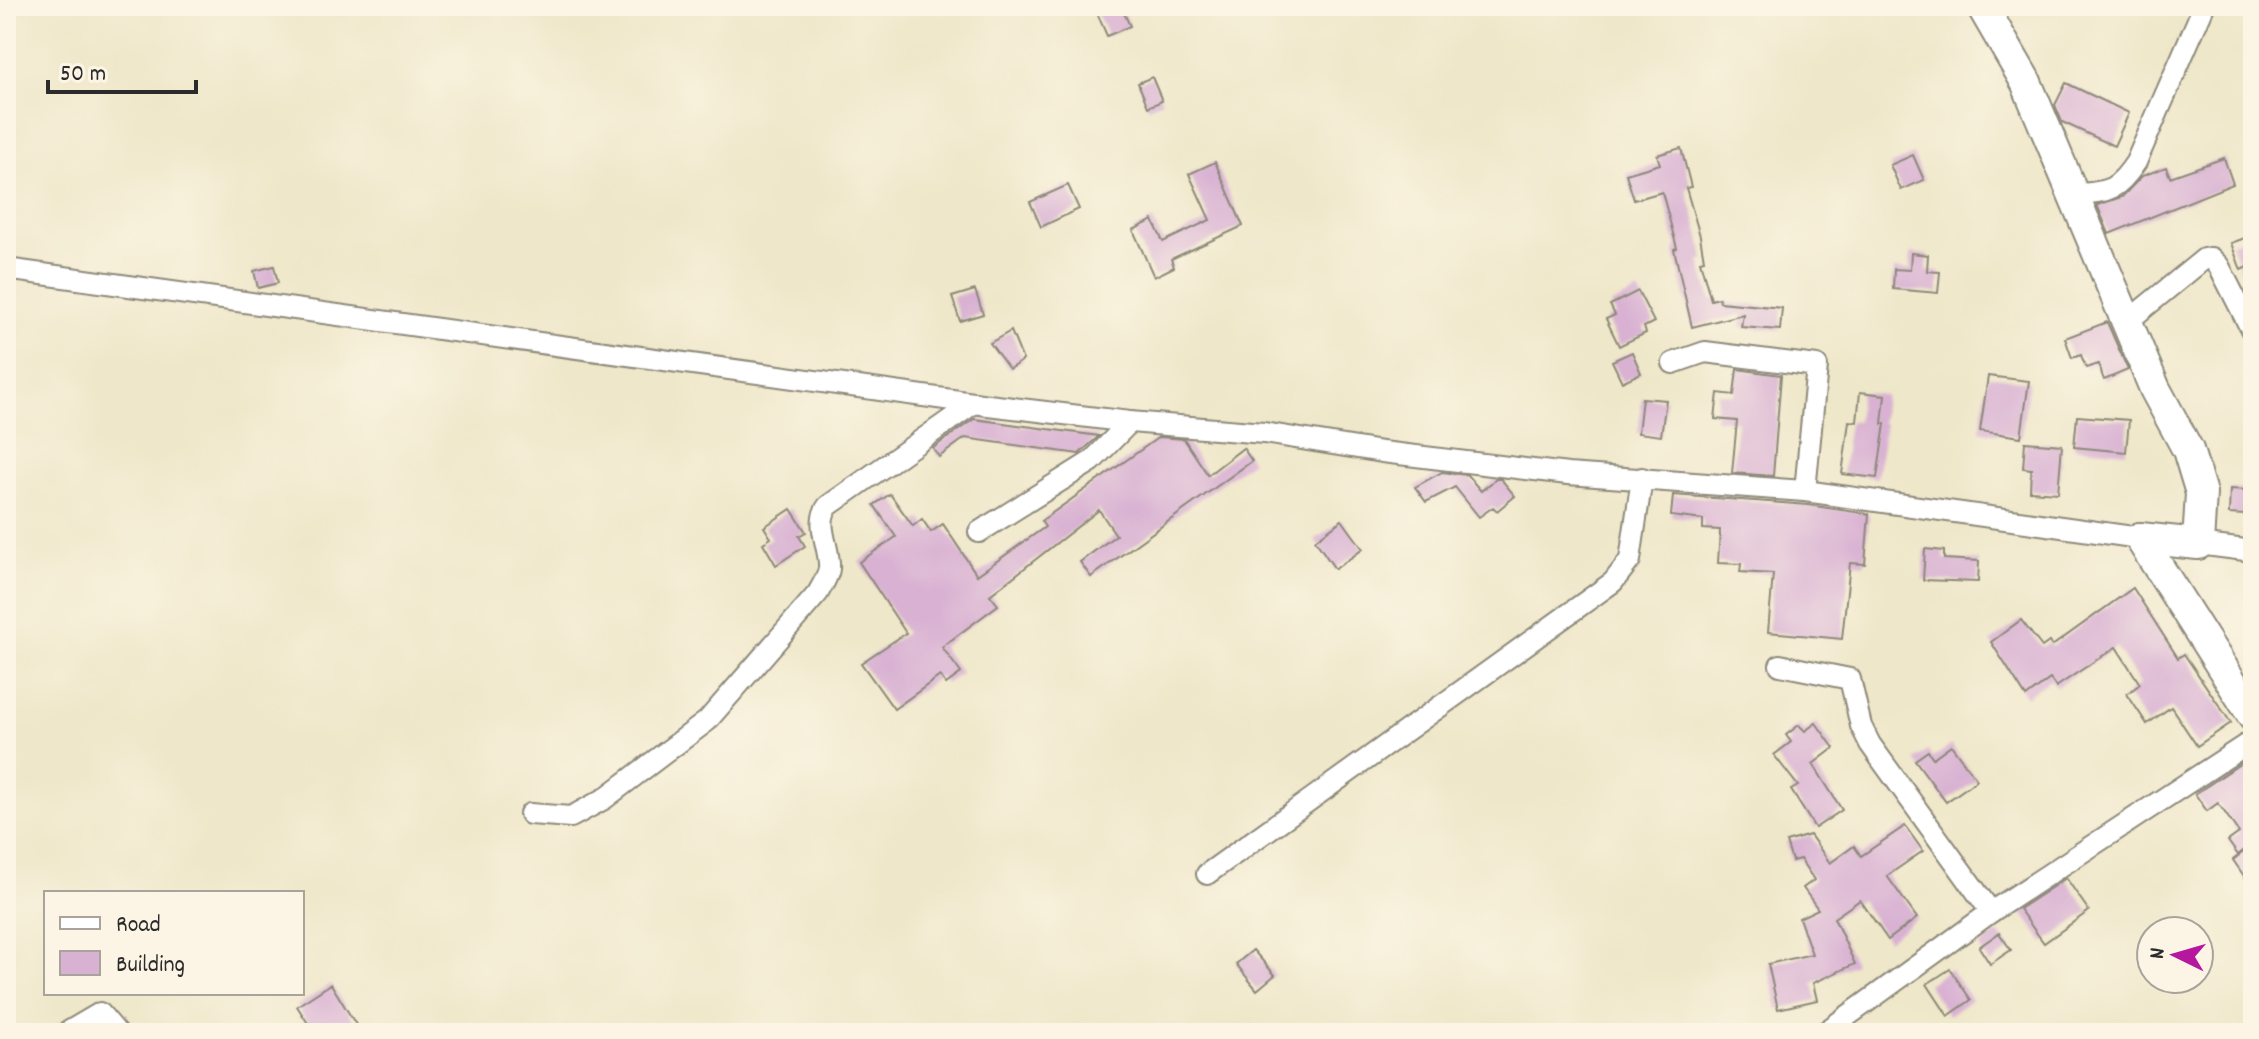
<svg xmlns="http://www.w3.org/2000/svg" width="2259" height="1039" viewBox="0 0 2259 1039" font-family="Dekko,sans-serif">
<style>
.building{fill:#d9b2d3}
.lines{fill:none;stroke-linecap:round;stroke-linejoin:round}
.street-casing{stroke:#8d897a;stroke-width:24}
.secondary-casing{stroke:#8d897a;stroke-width:34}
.street{stroke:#fff;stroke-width:20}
.secondary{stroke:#fff;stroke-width:30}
</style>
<rect width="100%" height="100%" fill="#fcf5e5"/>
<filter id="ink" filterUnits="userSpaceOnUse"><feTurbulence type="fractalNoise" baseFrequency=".0125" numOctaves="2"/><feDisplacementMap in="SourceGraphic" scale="16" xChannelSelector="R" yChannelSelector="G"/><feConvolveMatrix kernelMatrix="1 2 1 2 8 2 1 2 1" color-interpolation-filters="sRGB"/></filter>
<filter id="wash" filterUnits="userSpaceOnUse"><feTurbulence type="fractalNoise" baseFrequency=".006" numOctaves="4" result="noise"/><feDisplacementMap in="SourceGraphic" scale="32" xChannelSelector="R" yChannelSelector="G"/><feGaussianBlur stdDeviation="1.8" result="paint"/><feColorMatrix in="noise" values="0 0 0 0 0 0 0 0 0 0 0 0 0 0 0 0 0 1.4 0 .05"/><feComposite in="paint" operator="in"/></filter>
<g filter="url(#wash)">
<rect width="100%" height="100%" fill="#efe7c9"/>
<g id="blocks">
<g class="building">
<path d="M1094,6H1121L1130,26L1107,36Z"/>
<path d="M1152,77L1162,101L1148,107L1138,83Z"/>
<path d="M2066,83L2129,113L2114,146L2062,122L2055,105Z"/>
<path d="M1681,148L1691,187L1686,188L1700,236L1704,260L1700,261L1711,300L1719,298L1720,302L1782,308L1780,330L1741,327L1743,314L1692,327L1674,249L1677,248L1662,192L1634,200L1626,174L1660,164L1657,155Z"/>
<path d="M1913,155L1924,180L1901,190L1890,165Z"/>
<path d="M2224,158L2233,184L2109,234L2097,205L2122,197L2142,176L2166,167L2170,177Z"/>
<path d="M1215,162L1243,226L1171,259L1174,267L1154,277L1133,230L1153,220L1163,242L1210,220L1189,174Z"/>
<path d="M1068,185L1079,209L1041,227L1030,202Z"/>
<path d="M2253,235V265L2241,270L2231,243Z"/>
<path d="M1911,253L1928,255L1927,271L1940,272L1938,293L1893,289L1894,269L1910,270Z"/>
<path d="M274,266L278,283L258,288L254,271Z"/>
<path d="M975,290L983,314L960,321L952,297Z"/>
<path d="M1638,291L1654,322L1644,327L1646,333L1619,346L1606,319L1615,315L1610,305Z"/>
<path d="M2107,322L2128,370L2104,380L2098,364L2086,368L2081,355L2072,358L2065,338Z"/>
<path d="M1011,331L1023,360L1009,369L990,343Z"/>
<path d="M1632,352L1641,373L1622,382L1612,361Z"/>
<path d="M1737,369L1781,375L1773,476L1732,473L1737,421L1715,419L1718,393L1734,395Z"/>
<path d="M1988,376L2029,381L2021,437L1980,431Z"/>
<path d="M1860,392L1885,395L1882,424H1885L1877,478L1842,474L1849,421L1857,422Z"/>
<path d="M1642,398L1666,400L1661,436L1638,433Z"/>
<path d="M2077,416L2129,420L2126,452L2074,447Z"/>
<path d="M974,419L1099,436L1079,454L965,438L939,457L933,448Z"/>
<path d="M1159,437L1184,439L1208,475L1243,448L1252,461L1091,577L1080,562L1116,535L1099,510L990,595L998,605L942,647L961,673L946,684L940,676L894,709L861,663L906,633L859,562L896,537L874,505L890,494L913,526L922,519L931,532L943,524L977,575L1045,527L1041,521Z"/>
<path d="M2025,442L2062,445L2058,493L2030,491L2031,469L2023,468Z"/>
<path d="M1442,472L1467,475L1481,491L1496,479H1501L1515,496L1497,511L1493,507L1479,517L1455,487L1426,502L1415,487Z"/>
<path d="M2230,489L2247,490L2246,515L2229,514Z"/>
<path d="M1673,495L1808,505L1869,514L1865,564L1850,563L1842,639L1768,632L1773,574L1740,572L1741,564L1718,563L1720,530L1703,529V520L1671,516Z"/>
<path d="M791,509L806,532L799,536L805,546L776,565L763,543L771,538L764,527Z"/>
<path d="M1342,520L1363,549L1335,569L1315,540Z"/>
<path d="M1925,549L1944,551V559L1979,561L1978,582L1923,580Z"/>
<path d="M2133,588L2178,658L2184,654L2231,723L2197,746L2171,707L2147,724L2127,694L2140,684L2116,647L2056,687L2050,679L2026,697L1991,642L2021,620L2042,647L2049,642L2052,646Z"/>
<path d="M1816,723L1834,748L1813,764L1842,810L1815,828L1791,790L1798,786L1774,755L1791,742L1786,735L1799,725L1805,731Z"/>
<path d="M1951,745L1977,780L1946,802L1915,760L1928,751L1933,758Z"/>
<path d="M2252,756L2253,854L2248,847L2238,855L2228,841L2239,833L2218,803L2207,811L2195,794Z"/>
<path d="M1905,826L1923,851L1887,876L1917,918L1888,940L1860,900L1834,918L1855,964L1813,983L1817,1000L1778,1009L1768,964L1812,954L1799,918L1818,909L1803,888L1814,880L1800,859L1792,861L1786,842L1810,835L1830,863L1854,846L1861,856Z"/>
<path d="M2246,850L2253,859V889L2233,860Z"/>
<path d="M2066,878L2089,911L2044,943L2019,909Z"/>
<path d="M1999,933L2011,950L1990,964L1979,947Z"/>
<path d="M1253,950L1275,975L1257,990L1236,964Z"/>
<path d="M1950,969L1971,1000L1948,1016L1927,984Z"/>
<path d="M331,984L361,1033H314L297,1006Z"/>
</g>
</g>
</g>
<g filter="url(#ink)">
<use href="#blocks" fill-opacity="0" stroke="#8d897a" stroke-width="2"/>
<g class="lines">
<defs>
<g id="street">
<path d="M2071,195C2106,191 2115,194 2136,162L2204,6"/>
<path d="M6,269L988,405L1130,422L1264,433L1382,452L1568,474L1805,491L2140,538"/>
<path d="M2128,321L2204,259L2211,258L2219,266L2253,333"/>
<path d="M1673,363L1705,352L1817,366L1805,491"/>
<path d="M979,532L1092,461L1130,422"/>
<path d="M2198,544L2253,551"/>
<path d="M1780,665L1850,679L1861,726L1870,744L1991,912"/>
<path d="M530,814L571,817L604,799L707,721L818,593C822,585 828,577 829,569C831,548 814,524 828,506L974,403"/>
<path d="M1207,874L1613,582L1630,560L1642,478"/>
<path d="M66,1033L100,1013L117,1033"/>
<path d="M1824,1033L1991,912L2253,740"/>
</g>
<g id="secondary">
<path d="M1982,6L2026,82L2155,389L2188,450L2201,493L2198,544L2140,538"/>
<path d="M2140,538L2253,716"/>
</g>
</defs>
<use href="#street" class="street-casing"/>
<use href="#secondary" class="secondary-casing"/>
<use href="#street" class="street"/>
<use href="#secondary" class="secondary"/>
</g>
</g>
<rect width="2259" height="1039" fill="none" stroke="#fcf5e5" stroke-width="32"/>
<rect x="44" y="891" width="260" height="104" fill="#fcf5e5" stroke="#a8a49b" stroke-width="2"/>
<rect x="60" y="917" width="40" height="12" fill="#ffffff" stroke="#a8a49b" stroke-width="2"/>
<text x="116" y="931" font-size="24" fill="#2b2b2b">Road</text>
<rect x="60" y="951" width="40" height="24" fill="#d9b2d3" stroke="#a8a49b" stroke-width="2"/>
<text x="116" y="971" font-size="24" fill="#2b2b2b">Building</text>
<g transform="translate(2175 955) rotate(275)"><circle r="38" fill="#fcf5e5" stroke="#a8a49b" stroke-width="2"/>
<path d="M0-6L14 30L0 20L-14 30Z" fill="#b5179e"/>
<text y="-12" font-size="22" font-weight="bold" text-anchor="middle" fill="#2b2b2b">N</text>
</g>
<path d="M48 80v12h148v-12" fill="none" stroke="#2b2b2b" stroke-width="4"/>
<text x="60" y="80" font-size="24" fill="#2b2b2b" stroke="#fcf5e5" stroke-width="6" paint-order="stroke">50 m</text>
</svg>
